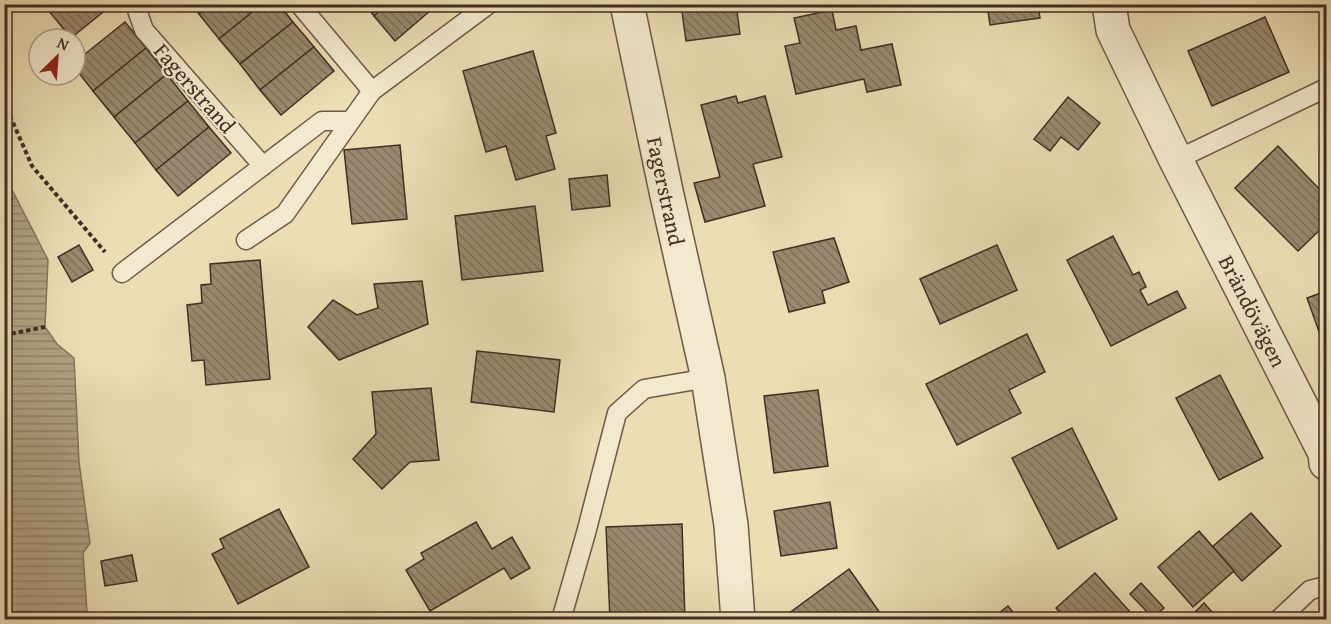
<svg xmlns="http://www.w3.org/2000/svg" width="1331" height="624" viewBox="0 0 1331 624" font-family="'Gentium Book Plus',serif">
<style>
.water{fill:url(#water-rules);stroke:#85735d;stroke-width:1.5}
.building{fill:url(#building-back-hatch);stroke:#422d25;stroke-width:1.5}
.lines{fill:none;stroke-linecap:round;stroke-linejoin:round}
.lane-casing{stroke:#6c5948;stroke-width:21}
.street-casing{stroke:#6c5948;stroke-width:36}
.path{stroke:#422d25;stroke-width:4;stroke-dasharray:4.5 3;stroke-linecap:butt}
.lane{stroke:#f3e9ce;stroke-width:18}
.street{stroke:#f3e9ce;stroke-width:33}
.labels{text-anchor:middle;stroke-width:4.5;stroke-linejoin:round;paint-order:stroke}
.street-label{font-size:22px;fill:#422d25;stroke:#f3e9ce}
</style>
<defs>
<pattern id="water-rules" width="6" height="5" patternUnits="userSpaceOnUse" patternTransform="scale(1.5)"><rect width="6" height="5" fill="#b2a183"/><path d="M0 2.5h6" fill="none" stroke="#92846b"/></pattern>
<pattern id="building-back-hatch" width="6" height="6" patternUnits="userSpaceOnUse" patternTransform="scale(1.5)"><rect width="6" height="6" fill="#9a896f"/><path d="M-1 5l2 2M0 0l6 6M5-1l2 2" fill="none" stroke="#7f705b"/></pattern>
</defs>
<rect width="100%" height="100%" fill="#ecddb3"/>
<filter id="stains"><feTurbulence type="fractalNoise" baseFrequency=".00333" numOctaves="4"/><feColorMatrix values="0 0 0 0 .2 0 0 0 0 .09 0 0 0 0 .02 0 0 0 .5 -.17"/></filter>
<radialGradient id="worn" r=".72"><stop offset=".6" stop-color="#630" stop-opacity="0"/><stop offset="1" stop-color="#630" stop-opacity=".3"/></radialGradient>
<path class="water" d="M4,174L48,260L45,327L57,344L74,358L79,462L90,543L83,553L87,612L96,619H5Z"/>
<g class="building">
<path d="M58,4H113L71,38L49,11Z"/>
<path d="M191,4H211L199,14Z"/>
<path d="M211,4H262L219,39L199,14Z"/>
<path d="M262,4H279L293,22L240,64L219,39Z"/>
<path d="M364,4H388L374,16Z"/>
<path d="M388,4H438L395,41L374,16Z"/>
<path d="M681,4H736L740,34L686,41Z"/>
<path d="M987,4H1038L1040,18L990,25Z"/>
<path d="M832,10L836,30L856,26L861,50L892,44L901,85L867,92L864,79L796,94L785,46L800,43L794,18Z"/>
<path d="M1265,17L1289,72L1212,106L1188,51Z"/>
<path d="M125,22L146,48L93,91L75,68V62Z"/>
<path d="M293,22L314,47L260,90L240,64Z"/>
<path d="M314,47L334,71L281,115L260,90Z"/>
<path d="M146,48L167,74L114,117L93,91Z"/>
<path d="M533,51L556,133L546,136L555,169L516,180L506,146L486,152L463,71Z"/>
<path d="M167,74L188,101L135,143L114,117Z"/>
<path d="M736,96L738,103L765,96L782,157L753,164L765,206L705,222L694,183L720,177L701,105Z"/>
<path d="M1068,97L1100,123L1078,150L1061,137L1050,151L1034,139Z"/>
<path d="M188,101L209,127L156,170L135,143Z"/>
<path d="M209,127L231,153L178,196L156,170Z"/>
<path d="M400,145L407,219L352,224L344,150Z"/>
<path d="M1278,146L1326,196V224L1298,251L1235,188Z"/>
<path d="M607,175L610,206L572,210L569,179Z"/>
<path d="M535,206L543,271L462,280L455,216Z"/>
<path d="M1113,236L1133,275L1139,272L1146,287L1140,290L1148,305L1177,291L1186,308L1111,346L1067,260Z"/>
<path d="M834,238L849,282L822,291L825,303L789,312L773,252Z"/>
<path d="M79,245L93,270L72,282L58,257Z"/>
<path d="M997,245L1017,290L940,324L920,279Z"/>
<path d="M260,260L270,379L206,385L204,360L192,361L187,305L202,303L201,285L211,284L210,264Z"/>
<path d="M422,281L428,324L339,360L308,327L333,300L357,315L378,308L374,284Z"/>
<path d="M1326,291V338L1322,340L1307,298Z"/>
<path d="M1027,334L1045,372L1009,390L1021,413L957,445L926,384Z"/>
<path d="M477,351L560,360L554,412L471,402Z"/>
<path d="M1220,375L1263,458L1219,480L1176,398Z"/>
<path d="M431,388L439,460L410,462L382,489L353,459L376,434L372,392Z"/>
<path d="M818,390L828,466L774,473L764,396Z"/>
<path d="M1072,428L1117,519L1058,549L1012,458Z"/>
<path d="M830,502L837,548L781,556L774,511Z"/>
<path d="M279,509L309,567L238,604L212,554L224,548L220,539Z"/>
<path d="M1251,513L1281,546L1242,581L1212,547Z"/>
<path d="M476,522L492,549L512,537L530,568L511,579L504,568L430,611L406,570L424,559L421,553Z"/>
<path d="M682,524L685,620H610L606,527Z"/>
<path d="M1199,531L1234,571L1193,607L1158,567Z"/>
<path d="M132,555L137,581L105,586L101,561Z"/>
<path d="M849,569L885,620H792L788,614Z"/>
<path d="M1095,573L1131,613L1123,620H1066L1056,608Z"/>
<path d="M1141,583L1164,608L1153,618L1130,594Z"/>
<path d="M1204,603L1212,612L1204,620H1187Z"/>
<path d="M1008,606L1019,620H990Z"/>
</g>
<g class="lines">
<defs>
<g id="lane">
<path d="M135,4L144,30L263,166"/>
<path d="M299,4L372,91"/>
<path d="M1176,160L1326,88"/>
<path d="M246,240L285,214L372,91L489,4"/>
<path d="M122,273L322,121H349"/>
<path d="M561,620L586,533L617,413L644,389L708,378"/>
<path d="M1278,620L1310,590L1326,586"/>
</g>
<g id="street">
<path d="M627,4L666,191L708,378L731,525L738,620"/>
<path d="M1109,4L1113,30L1176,160L1325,453L1326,463"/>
</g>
</defs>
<use href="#lane" class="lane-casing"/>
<use href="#street" class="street-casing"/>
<g class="path">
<path d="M4,102L32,166L105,252"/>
<path d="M4,335L45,327"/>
</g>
<use href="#lane" class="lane"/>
<use href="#street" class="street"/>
</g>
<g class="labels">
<g class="street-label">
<text transform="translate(195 88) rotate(49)" y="8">Fagerstrand</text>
<text transform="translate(666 191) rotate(78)" y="8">Fagerstrand</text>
<text transform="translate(1253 311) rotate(63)" y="8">Brändövägen</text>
</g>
</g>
<rect width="1331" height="624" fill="none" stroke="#ecddb3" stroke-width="24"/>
<rect x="6" y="6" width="1319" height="612" fill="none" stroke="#422d25" stroke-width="3"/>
<rect x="12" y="12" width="1307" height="600" fill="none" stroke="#422d25" stroke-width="1.5"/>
<g transform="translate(57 57) rotate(25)"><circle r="28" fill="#f3e9ce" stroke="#ac9e8a" stroke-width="1.5"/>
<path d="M0-4.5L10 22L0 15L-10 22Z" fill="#8f2418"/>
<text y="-9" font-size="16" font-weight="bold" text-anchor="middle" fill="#422d25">N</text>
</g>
<rect width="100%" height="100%" filter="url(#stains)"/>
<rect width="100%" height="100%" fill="url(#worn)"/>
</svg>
